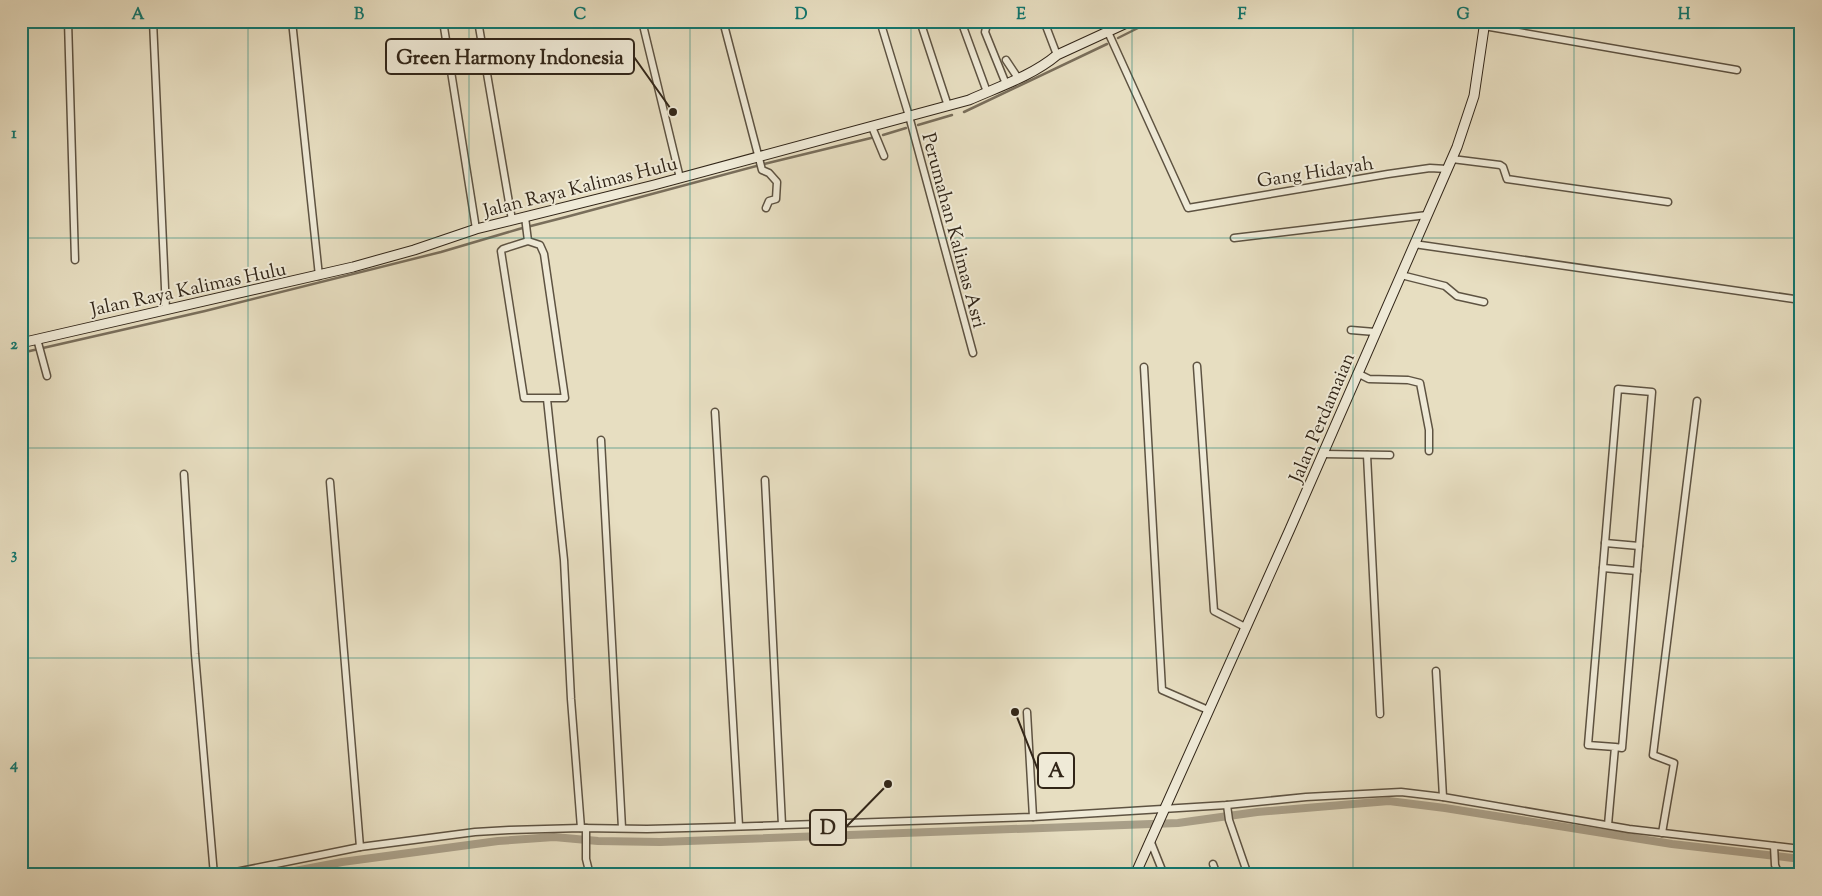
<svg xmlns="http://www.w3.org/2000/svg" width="1822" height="896" viewBox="0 0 1822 896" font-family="'Sorts Mill Goudy',serif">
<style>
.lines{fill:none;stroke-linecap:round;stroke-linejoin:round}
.stream{stroke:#796e5b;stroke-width:2.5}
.canal{stroke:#a99f88;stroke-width:8}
.street-casing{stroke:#5e5342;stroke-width:9}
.secondary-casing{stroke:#312518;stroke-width:11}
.street{stroke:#efead7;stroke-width:6}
.secondary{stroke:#efead7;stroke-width:9}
.grid{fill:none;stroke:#0f766e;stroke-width:1;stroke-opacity:0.55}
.labels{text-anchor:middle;stroke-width:4;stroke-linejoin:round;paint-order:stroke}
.street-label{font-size:19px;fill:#312518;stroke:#efead7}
.leader{fill:none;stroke:#312518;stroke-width:2}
.callout-dot{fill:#312518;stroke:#efead7;stroke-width:2}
.callout{fill:#efead7;stroke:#312518;stroke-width:2}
.callout-label{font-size:20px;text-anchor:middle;font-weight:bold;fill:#312518}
.neatline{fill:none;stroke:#0f766e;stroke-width:2}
.grid-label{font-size:16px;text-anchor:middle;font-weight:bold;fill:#0f766e}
</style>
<rect width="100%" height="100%" fill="#e7dec1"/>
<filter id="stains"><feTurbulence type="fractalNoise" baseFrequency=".004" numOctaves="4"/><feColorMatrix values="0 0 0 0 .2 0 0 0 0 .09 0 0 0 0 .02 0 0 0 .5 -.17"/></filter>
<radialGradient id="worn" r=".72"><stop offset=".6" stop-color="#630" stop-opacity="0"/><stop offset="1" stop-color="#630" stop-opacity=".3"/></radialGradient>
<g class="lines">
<g class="stream">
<path d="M1145,25L1153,21"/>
<path d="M1118,38L1138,28"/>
<path d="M964,112L1107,44"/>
<path d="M918,125L952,115"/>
<path d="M883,135L906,128"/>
<path d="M21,353L205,311L441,252L519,229L566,217L764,164L871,138"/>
</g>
<path class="canal" d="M274,875L342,862L498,841L554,837L598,841L660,842L1178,823L1257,812L1389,801L1445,808L1672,844L1801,859"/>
<defs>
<g id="street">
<path d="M68,21L75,260"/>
<path d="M153,21L166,310"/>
<path d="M292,21L319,276"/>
<path d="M443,21L476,229"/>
<path d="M478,21L512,220"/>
<path d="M642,21L680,178"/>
<path d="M723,21L762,170L769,173L777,182L776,199L769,201L766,208"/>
<path d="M880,21L909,116L973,353"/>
<path d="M920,21L948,106"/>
<path d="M961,21L987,92"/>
<path d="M988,21L985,32L1006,84"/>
<path d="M1044,21L1057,55"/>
<path d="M1484,26L1737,70"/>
<path d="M1108,32L1188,208L1388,174L1430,168L1447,169"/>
<path d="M1006,60L1018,78"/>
<path d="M872,127L884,156"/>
<path d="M1452,159L1500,165L1503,167L1507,179L1668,202"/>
<path d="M525,217L528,241L540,245L544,254L565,398H524L501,251L503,249L528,241"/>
<path d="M1234,238L1427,215"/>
<path d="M1414,244L1801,300"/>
<path d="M1401,275L1445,286L1457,296L1484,302"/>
<path d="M1351,330L1375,332"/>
<path d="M37,339L47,376"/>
<path d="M1197,366L1214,611L1245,627"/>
<path d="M1144,367L1162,690L1208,710"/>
<path d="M1357,373L1369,379L1408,380L1420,383L1429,430V451"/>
<path d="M547,399L564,560L571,699L581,828"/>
<path d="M715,412L739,826"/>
<path d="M601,440L622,828"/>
<path d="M1323,454L1390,455"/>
<path d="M1367,455L1380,714"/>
<path d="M184,474L195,654L214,875"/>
<path d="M765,480L782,825"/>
<path d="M330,482L360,847"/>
<path d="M1605,543L1639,546"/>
<path d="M1603,568L1637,571"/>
<path d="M1436,671L1443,797"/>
<path d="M1027,712L1033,817"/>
<path d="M1227,805L1229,820L1248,875"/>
<path d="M1608,825L1615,747L1622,748L1652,392L1618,389L1588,745L1615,747"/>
<path d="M586,828V859L590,875"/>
<path d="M1662,833L1674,763L1653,755L1697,401"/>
<path d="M1150,840L1164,875"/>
<path d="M1774,846L1775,865L1779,875"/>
<path d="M1213,864L1217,875"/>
<path d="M221,875L360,847L475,832L509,830L581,828L647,829L725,827L1033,817L1227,805L1306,797L1401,792L1443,797L1629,829L1801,849"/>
</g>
<g id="secondary">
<path d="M21,343L353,267L414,250L476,229L654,185L969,100C998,87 1032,76 1057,55L1131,21"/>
<path d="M1135,875L1290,529L1457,147L1474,96L1485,21"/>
</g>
</defs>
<use href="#street" class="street-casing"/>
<use href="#secondary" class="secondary-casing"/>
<use href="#street" class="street"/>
<use href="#secondary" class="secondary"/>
</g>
<path class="grid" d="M248,21V875M469,21V875M690,21V875M911,21V875M1132,21V875M1353,21V875M1574,21V875M21,238H1801M21,448H1801M21,658H1801"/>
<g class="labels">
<g class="street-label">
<text transform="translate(1315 171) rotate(-9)" y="7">Gang Hidayah</text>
<text transform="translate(580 186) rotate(-14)" y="7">Jalan Raya Kalimas Hulu</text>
<text transform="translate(955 230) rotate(75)" y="7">Perumahan Kalimas Asri</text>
<text transform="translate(188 288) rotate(-12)" y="7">Jalan Raya Kalimas Hulu</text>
<text transform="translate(1321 417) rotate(-67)" y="7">Jalan Perdamaian</text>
</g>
</g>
<path class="leader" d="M673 112L634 57M1015 712L1038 770M888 784L846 827"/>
<g class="callout-dot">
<circle cx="673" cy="112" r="5"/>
<circle cx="1015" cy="712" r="5"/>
<circle cx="888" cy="784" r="5"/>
</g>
<g class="callout">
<rect x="386" y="39" width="248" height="35" rx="5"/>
<rect x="1038" y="753" width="36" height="35" rx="5"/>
<rect x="810" y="810" width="36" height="35" rx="5"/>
</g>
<g class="callout-label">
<text x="510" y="64">Green Harmony Indonesia</text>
<text x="1056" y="777">A</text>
<text x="828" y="834">D</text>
</g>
<rect width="1822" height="896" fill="none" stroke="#e7dec1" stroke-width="55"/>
<rect x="28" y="28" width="1766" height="840" class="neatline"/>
<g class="grid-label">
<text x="138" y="19">A</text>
<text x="359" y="19">B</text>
<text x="580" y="19">C</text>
<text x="801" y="19">D</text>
<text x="1021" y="19">E</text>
<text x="1242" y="19">F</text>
<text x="1463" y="19">G</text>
<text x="1684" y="19">H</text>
<text x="14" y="138">1</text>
<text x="14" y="349">2</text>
<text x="14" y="559">3</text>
<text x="14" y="769">4</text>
</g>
<rect width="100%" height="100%" filter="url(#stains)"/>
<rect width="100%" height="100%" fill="url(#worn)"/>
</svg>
